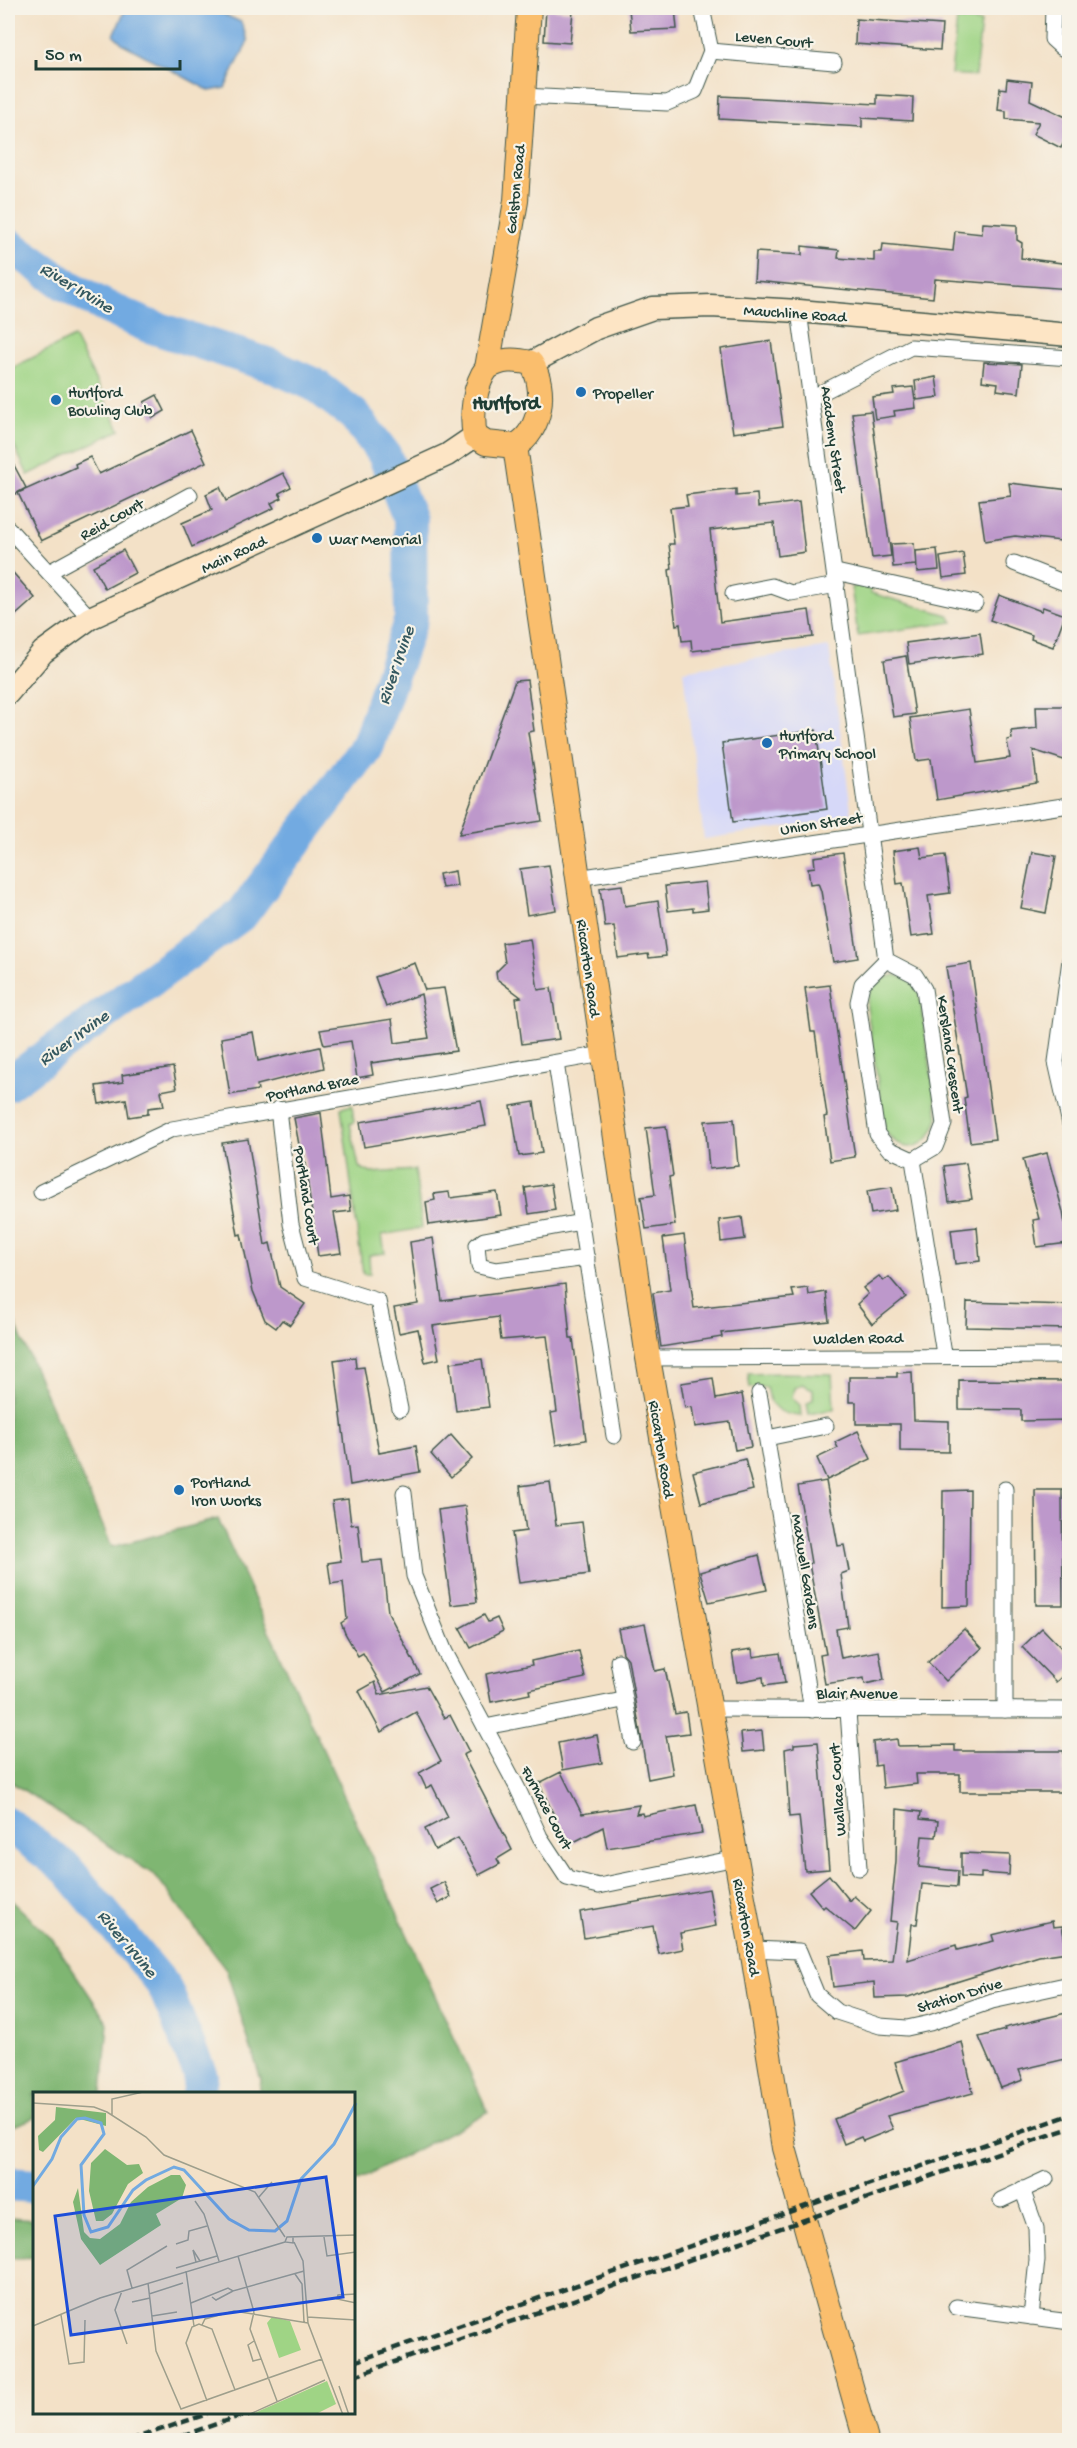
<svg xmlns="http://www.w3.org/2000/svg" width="1077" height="2448" viewBox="0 0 1077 2448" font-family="'Gochi Hand',sans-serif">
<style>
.built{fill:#d6d8f8}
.green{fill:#9fd485;stroke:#5f885c;stroke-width:1.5}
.forest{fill:#7fb672;stroke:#4f7a53;stroke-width:1.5}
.water{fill:#72aae1;stroke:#48748a;stroke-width:1.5}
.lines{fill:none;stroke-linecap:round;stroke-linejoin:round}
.river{stroke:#72aae1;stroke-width:34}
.building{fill:#bd98cb}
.street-casing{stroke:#3f564a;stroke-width:17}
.secondary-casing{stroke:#3f564a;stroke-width:25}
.primary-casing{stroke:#3f564a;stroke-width:26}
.street{stroke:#fff;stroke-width:15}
.secondary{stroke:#fde5c5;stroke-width:22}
.primary{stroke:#fabe6d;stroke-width:24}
.rail{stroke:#1f3d34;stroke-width:4.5;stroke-dasharray:9 4.5;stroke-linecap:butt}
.poi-dot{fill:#1f6fb2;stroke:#f7f3e8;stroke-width:2}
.labels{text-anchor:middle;stroke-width:4.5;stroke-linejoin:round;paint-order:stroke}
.street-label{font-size:16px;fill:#1f3d34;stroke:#f7f3e8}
.poi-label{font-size:16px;fill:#1f3d34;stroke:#f7f3e8;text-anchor:start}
.water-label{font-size:18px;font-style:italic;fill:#34585f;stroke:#f7f3e8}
.quarter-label{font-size:20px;font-weight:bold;fill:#1f3d34;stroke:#f7f3e8}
.inset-river{fill:none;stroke:#72aae1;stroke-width:3}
.inset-road{fill:none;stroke:#9e9f8c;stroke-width:1.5}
.view{fill:#1d4ed8;fill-opacity:0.15;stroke:#1d4ed8;stroke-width:3}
.inset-edge{fill:none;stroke:#1f3d34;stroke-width:3}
</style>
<rect width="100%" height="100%" fill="#f7f3e8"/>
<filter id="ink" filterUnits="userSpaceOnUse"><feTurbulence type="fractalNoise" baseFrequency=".0167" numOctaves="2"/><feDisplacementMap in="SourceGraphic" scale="12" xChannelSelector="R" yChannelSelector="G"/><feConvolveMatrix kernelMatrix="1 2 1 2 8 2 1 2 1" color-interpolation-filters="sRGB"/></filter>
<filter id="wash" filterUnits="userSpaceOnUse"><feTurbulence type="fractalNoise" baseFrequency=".008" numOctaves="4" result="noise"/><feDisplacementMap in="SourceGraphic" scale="24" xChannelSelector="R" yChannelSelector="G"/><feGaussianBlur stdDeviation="1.35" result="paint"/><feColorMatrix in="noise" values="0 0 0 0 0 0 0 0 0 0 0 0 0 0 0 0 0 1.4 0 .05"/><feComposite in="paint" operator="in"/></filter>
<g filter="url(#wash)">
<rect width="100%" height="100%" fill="#f3e1c7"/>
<path class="built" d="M829,647L852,817L704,839L683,670Z"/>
<g class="green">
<path d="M957,19L981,22L975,76L951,74Z"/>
<path d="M74,337L120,430L28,475L8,433V370Z"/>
<path d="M869,584L871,593L948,615L953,622L858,636L851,587Z"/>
<path d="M895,975L909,979L919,991L938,1118C929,1147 906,1159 885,1131L867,1007C868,986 875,980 895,975Z"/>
<path d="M352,1105L354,1122L350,1124L359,1167L371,1173L415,1170L422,1228L382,1235L385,1253L369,1255L370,1274H363L341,1108Z"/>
<path d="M779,1373L832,1374L834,1409L809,1414L807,1404L813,1399V1389L802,1384L794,1388L792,1398L800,1405L801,1416C781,1415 769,1408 766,1387L750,1388L748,1374Z"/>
</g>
<g class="forest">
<path d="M8,1307L112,1547L218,1519L488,2112L354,2183V2094H259L261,2080L226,1969L156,1876L8,1780Z"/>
<path d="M8,1897L53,1940L108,2023L102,2093L34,2094V2118L11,2127H8Z"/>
<path d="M8,2218L34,2220V2257L8,2259Z"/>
</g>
<path class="water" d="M126,8H210L241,22L248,41L225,88L210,91L123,44L114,35Z"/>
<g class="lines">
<g class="river">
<path d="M8,244L63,283L104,306L146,325L270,365L315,385L354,415L384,454L410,520L411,619L368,745L242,914L8,1084"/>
<path d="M8,1824L67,1869L164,1986L201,2076L198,2094"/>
<path d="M8,2184L34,2186"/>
</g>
</g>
<g id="blocks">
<g class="building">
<path d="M629,8H675L677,29L631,31Z"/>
<path d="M546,9L573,11L570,43L544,41Z"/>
<path d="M856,19L942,25L940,50L855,44Z"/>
<path d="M1007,79L1032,82L1030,100L1070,119V130L1061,148L1033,134L1039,122L1006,119V111L998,110L1000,88L1006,89Z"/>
<path d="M877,95L913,97L912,121L862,118V127L719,119L720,96L877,104Z"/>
<path d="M983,223L1017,225V240L1022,243L1021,258L1070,264V289L935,279L933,298L754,281L756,252L802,255V246L839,250L838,258L874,261V252H882L883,244L953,251L955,231L982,234Z"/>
<path d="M771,341L783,426L733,433L721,349Z"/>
<path d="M984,362L1022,364L1019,393L997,390L998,383L982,381Z"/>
<path d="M936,377L939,397L917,400L915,381Z"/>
<path d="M913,387L916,408L894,411L895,416L875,419L872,397L894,394L893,389Z"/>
<path d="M157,395L165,411L153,418L144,402Z"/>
<path d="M871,411L891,556L872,558L852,413Z"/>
<path d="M191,430L206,462L41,541L18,493L76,467L75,464L90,457L99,474Z"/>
<path d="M8,454L26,488L8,498Z"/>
<path d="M283,473L291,487L279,493L282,498L271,503L274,508L192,547L182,523L212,510L206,494L220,487L226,501Z"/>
<path d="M1009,483L1070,490V542L1015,536L985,541L979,500L1011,496Z"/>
<path d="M736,489V496L757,494L758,507L799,502L805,552L778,556L774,523L710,530L720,622L809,610L813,637L692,651L691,640L682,641L680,624L676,625L669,570L672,569L669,544H674L670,508L688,506L686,495Z"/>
<path d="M914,543L916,565L893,567L891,544Z"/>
<path d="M937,549L939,570L917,572L916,551Z"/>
<path d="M123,550L135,573L105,589L93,566Z"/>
<path d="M963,553L966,575L943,578L940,557Z"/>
<path d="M8,567L35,598L8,622Z"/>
<path d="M999,595L1041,611L1043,607L1065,615L1053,647L1031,639L1032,635L990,620Z"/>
<path d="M980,633L983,654L909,664L906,643Z"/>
<path d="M906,656L915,714L893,717L884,660Z"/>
<path d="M527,680L534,731L528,732L542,821L459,834L515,681Z"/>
<path d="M1036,706H1070V762L1033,750L1037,783L937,800L931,759L916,761L910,718L969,709L977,763L1010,758L1007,740L1012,739L1011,731L1037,728Z"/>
<path d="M816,730L827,809L733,822L722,743Z"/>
<path d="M920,847L922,858L945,855L950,893L928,896L934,934L911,937L903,883L897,884L893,851Z"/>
<path d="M1032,852L1056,856L1046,913L1021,908Z"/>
<path d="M843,853L858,958L833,962L821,891L818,883L810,884L808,868L815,867L814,857Z"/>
<path d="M549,865L556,910L527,915L520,869Z"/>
<path d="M455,871L457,886L442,888L439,874Z"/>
<path d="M705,882L708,909L693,911V908L668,911L665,886Z"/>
<path d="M622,885L625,906L658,901L666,956L649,958L648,954L618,958L614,926L605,927L600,888Z"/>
<path d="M530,939L538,990L551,988L559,1039L522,1044L516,998L521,997L497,979L496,972L505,963L502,943Z"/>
<path d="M415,963L425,990L444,988L456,1051L371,1063L373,1075L357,1078L351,1041L324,1045L320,1030L392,1019L395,1043L429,1038L421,994L386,1007L375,977Z"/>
<path d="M971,963L995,1139L970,1142L964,1098L967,1097L946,967Z"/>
<path d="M830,985L855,1157L830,1161L824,1117L827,1116L815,1032H811L805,988Z"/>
<path d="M253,1032L258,1061L320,1047L324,1068L257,1085L258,1090L230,1095L221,1038Z"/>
<path d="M173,1067L177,1088L161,1091L164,1106L148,1108V1114L129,1117L126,1099L99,1104L96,1086L123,1082L122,1075Z"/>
<path d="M481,1101L486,1126L364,1147L360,1122Z"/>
<path d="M534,1102L542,1153L519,1156L511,1106Z"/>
<path d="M321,1113L331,1199L349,1196L351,1211L334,1213L341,1253L318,1256L303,1149L300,1150L294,1118Z"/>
<path d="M734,1119L738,1166L709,1169L705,1121Z"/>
<path d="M666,1126L673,1176L669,1177L675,1225L646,1229L641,1197L655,1195L646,1128Z"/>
<path d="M248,1139L265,1245L270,1243L280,1287L305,1304L290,1325L282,1320L276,1328L265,1320L253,1291L241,1234L238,1235L222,1143Z"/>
<path d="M1047,1153L1063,1212L1068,1243L1037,1247L1033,1220L1039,1219L1023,1159Z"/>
<path d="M966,1163L972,1199L949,1202L944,1166Z"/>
<path d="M551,1184L555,1210L529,1214L525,1188Z"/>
<path d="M892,1187L896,1210L871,1214L867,1191Z"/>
<path d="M449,1192L450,1198L497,1192L501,1215L429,1225L426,1202L435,1200L434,1194Z"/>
<path d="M742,1217L745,1239L721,1242L719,1220Z"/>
<path d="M977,1227L980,1261L955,1264L951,1230Z"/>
<path d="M684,1235L694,1308L794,1297L792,1290L808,1288L809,1295L826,1292L829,1321L721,1333L722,1337L661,1347L653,1293L670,1290L663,1238Z"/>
<path d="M433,1238L442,1301L565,1284L570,1338H573L586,1440L556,1445L551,1413L557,1412L547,1336L501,1340L498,1317L433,1326L439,1359L425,1362L418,1329L399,1333L394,1308L418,1304L410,1242Z"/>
<path d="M879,1276L883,1281L889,1277L906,1297L872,1324L857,1304L868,1294L863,1288Z"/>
<path d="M967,1302L1070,1305V1329L966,1327Z"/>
<path d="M355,1357L356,1368L364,1367L379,1453L416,1446L420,1472L350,1485L334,1360Z"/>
<path d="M482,1359L489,1407L456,1411L450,1363Z"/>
<path d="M912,1372L914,1420L949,1421V1452L900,1451V1424H856V1402H849V1377H897V1373Z"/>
<path d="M713,1378L716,1399L742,1394L751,1447L735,1450L730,1422L695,1427L692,1407L685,1408L681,1383Z"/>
<path d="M959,1380L1070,1381V1420L1021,1421V1410L959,1409Z"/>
<path d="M858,1431L871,1459L827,1480L817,1458L838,1448L835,1442Z"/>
<path d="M451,1435L472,1459L451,1477L431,1454Z"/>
<path d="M745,1459L753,1490L701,1503L693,1472Z"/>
<path d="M826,1481L838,1546L844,1545L849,1571L841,1574L848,1627L836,1629L841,1658L879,1651L884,1680L865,1684L864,1678L825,1684L820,1655L826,1654L809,1564L811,1563L798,1486Z"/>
<path d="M550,1482L556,1525L582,1522L589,1574L519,1583L512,1533L526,1531L520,1486Z"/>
<path d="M970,1490L969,1606L942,1607L943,1491Z"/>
<path d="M1035,1490H1062L1063,1605H1036Z"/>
<path d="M348,1499L351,1525L358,1524L362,1562L382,1560L388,1612L420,1674L385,1692L363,1653L358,1656L345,1633L341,1623L347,1619L343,1582L331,1584L328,1563L341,1561L332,1501Z"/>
<path d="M465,1506L477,1602L451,1605L438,1510Z"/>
<path d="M759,1555L767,1590L709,1602L700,1572Z"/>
<path d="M484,1615L488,1622L497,1618L503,1631L471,1648L460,1628Z"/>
<path d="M645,1624L655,1671L665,1669L675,1714L686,1712L689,1733L666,1736L673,1774L648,1779L628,1659L623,1653L618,1629Z"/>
<path d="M1042,1628L1070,1657V1669L1056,1682L1022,1647Z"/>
<path d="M964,1629L982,1648L946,1681L928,1662Z"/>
<path d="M752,1649L753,1657L780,1653L785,1683L764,1686L763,1677L737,1682L732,1652Z"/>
<path d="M579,1651L585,1678L529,1690L530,1694L491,1702L486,1674L532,1665L531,1661Z"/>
<path d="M375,1682L379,1695L426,1686L444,1718L450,1715L469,1752L463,1755L512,1850L497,1859L500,1864L479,1875L458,1838L435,1850L425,1829L448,1817L432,1785L426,1788L419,1773L441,1761L416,1712L381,1732L359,1691Z"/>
<path d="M762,1731L764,1750L743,1752L741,1733Z"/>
<path d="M597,1735L602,1763L563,1770L558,1743Z"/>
<path d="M897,1739L898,1746L955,1745V1751H1064L1063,1792H960V1774H916L917,1784L883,1788L881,1765L875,1766L873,1742Z"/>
<path d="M818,1742L829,1869L805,1871L799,1816L789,1817L785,1749L794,1747V1744Z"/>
<path d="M561,1772L582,1814L639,1805L636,1814L642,1813L643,1816L696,1805L702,1833L607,1848L603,1827L568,1845L539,1783Z"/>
<path d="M897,1809L921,1812L920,1819L938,1821L936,1837L922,1836L919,1867L958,1871L957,1887L922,1884L917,1924H912L908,1960L956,1945L957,1950L994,1941L992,1935L1052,1921L1053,1927L1062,1926L1067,1952L1039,1956L908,1997L875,1998L874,1982L833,1987L829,1955L863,1951L864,1961L892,1960L897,1922L890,1921L896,1861Z"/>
<path d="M961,1853L1010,1855L1009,1875L981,1873V1878L961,1877Z"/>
<path d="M829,1875L850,1901L854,1896L871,1911L855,1931L825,1906L823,1908L809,1891Z"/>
<path d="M444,1882L451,1897L438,1904L430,1889Z"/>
<path d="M709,1889L716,1926L680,1933L683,1949L659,1954L653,1926L584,1938L580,1912Z"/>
<path d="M1070,2012V2058L1019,2070L1023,2080L1001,2088L979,2037L1005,2030L1004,2028Z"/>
<path d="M962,2042L973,2093L887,2116L893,2129L863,2141L861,2137L844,2144L834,2119L904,2091L895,2062Z"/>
</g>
</g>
</g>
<g filter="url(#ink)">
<use href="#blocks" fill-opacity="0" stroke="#3f564a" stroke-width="1.5"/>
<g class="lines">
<defs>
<g id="street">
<path d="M1053,8L1052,39L1062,48L1070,51"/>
<path d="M711,51L834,62"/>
<path d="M523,96L667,103L695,91L711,51L702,8"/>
<path d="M799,311L886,960L862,984L858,1002L877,1134L889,1149L913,1160L944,1354"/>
<path d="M811,398L911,347L1070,358"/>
<path d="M8,528L90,618"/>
<path d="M1014,563L1070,585"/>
<path d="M49,572L190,495"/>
<path d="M836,572L975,603"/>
<path d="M733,594L772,586L791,593L837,585"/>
<path d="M577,878L1070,805"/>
<path d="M886,960L915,975L924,989L944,1124L935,1147L913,1160"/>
<path d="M1070,960L1056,1062L1070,1124"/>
<path d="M556,1063L614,1436"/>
<path d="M278,1109L291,1224L305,1278L378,1301L400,1409"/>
<path d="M41,1192L172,1129L603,1054"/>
<path d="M581,1222L484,1240L477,1245L479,1266L496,1270L587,1258"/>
<path d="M648,1358L1070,1356"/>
<path d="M759,1393L812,1710"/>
<path d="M767,1438L826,1426"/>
<path d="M404,1493L414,1576L445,1652L517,1787L540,1837L567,1878L599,1886L736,1858"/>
<path d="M618,1661L633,1742"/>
<path d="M710,1709L1070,1710"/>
<path d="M1005,1710V1489"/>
<path d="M848,1711L859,1868"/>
<path d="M485,1727L623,1700"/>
<path d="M752,1949L799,1951L817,1995L837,2012L880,2026L907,2028L930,2023L992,2001L1070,1984"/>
<path d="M1022,2189L1036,2228L1037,2260L1031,2317"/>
<path d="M1001,2200L1046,2179"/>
<path d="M956,2307L1070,2322"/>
</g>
<g id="secondary">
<path d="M531,363L596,328L653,308L711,306L799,311L1070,335"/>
<path d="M8,693L43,652L90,618L447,455L475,436"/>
</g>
<g id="primary">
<path d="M487,368C501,359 514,359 531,363C547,386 542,432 515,446L486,443L475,436C471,416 474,385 487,368L516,201L529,8"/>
<path d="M515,446L648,1358L752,1949L784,2148L866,2440"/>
</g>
</defs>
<use href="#street" class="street-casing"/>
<use href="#secondary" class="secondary-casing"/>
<use href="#primary" class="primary-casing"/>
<use href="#street" class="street"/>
<use href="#secondary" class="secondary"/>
<use href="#primary" class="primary"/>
<g class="rail">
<path d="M354,2362L1070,2115"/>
<path d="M354,2376L1070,2128"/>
<path d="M130,2440L207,2414"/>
<path d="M169,2440L246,2414"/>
</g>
</g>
</g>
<g class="poi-dot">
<circle cx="581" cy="392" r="6"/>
<circle cx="56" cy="400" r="6"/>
<circle cx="317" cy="538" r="6"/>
<circle cx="767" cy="743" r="6"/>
<circle cx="179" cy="1490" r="6"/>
</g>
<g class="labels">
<g class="street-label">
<text transform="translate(774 38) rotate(5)" y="6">Leven Court</text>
<text transform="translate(514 189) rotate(-84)" y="6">Galston Road</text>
<text transform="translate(795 312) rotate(4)" y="6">Mauchline Road</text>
<text transform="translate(835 439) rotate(82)" y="6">Academy Street</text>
<text transform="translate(111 518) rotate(-29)" y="6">Reid Court</text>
<text transform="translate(233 553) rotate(-25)" y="6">Main Road</text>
<text transform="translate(821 822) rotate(-9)" y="6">Union Street</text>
<text transform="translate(590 968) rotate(82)" y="6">Riccarton Road</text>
<text transform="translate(952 1054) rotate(82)" y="6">Kersland Crescent</text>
<text transform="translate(312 1086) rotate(-11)" y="6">Portland Brae</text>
<text transform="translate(308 1195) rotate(81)" y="6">Portland Court</text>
<text transform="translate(858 1337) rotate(-1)" y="6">Walden Road</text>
<text transform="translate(663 1449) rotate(81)" y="6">Riccarton Road</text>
<text transform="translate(807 1571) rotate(81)" y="6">Maxwell Gardens</text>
<text x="857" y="1698">Blair Avenue</text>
<text transform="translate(836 1790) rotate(-94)" y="6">Wallace Court</text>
<text transform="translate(548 1807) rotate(62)" y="6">Furnace Court</text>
<text transform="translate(748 1927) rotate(80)" y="6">Riccarton Road</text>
<text transform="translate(959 1994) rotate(-17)" y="6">Station Drive</text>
</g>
<g class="poi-label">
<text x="68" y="397">Hurlford<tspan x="68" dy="18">Bowling Club</tspan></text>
<text x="593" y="398">Propeller</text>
<text x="329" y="544">War Memorial</text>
<text x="779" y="740">Hurlford<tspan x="779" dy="18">Primary School</tspan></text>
<text x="191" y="1487">Portland<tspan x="191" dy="18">Iron Works</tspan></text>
</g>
<g class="water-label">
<text transform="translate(77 287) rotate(31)" y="6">River Irvine</text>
<text transform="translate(395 665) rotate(-71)" y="6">River Irvine</text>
<text transform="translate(73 1037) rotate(-36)" y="6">River Irvine</text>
<text transform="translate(128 1943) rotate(50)" y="6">River Irvine</text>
</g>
<g class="quarter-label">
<text x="506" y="409">Hurlford</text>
</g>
</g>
<g transform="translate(33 2092)">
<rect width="322" height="322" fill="#f3e1c7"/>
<path d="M239,225L257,229L268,258L246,266L234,231ZM294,289L303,312L283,322L217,323Z" fill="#9fd485"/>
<path d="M23,15L73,21V34L43,26L10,60L6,58L5,44L22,28ZM72,57L94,73L106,72L110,81L95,92L79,122L70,129H63L56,99L58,71ZM138,83H147L153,93L149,106L123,122L128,133L67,173L48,147L40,110L45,96L51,140L57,146L67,147L87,132L98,110L115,95Z" fill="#7fb672"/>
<path class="inset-river" d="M0,94L19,67L28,45L44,27L52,26L68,31L71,42L48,73L51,123L58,140L75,135L100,98L113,88L141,75L151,78L196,127L216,138L242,139L254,129L268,87L301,52L323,11"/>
<path class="inset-road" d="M0,11L61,15L74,20L113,45L131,63L222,100L252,145M79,23V7L110,0M226,105L239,90M162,109L171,122L186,169M260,145V151L252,150L254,145L323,143M291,145L294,164L323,160M261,150L270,169L275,231L310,323M143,152L155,148L156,139L174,134M205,164L221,220M163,170L160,158L167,169M143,176L184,164M153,179L161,234M262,182L269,192L271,230M115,191L123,259L148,317L289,267M99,196L94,178L134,154M89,199L82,218L94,252M116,202L150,191M323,202L305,203L304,207L323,211M179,205L183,208L200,199M99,210L117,206M158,211L195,196L200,199L271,179M221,220L217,237L244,309M28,223L36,272L51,270L52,228M119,224L144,220M274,225L323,228M169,233L172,227L201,219L275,231M0,234L67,206L252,150M221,249L215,253L220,269L228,267M306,294L316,323M174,309L153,251L159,235L166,232L179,237L202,298M215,323L292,288"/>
<path class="view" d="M293,85L310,205L38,243L22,124Z"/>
<rect width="322" height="322" class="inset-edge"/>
</g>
<rect width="1077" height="2448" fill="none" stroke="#f7f3e8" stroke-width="30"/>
<path d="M36 60v9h144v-9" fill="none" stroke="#1f3d34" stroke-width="3"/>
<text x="45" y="60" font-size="18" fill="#1f3d34" stroke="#f7f3e8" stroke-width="4.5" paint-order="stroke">50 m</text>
</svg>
